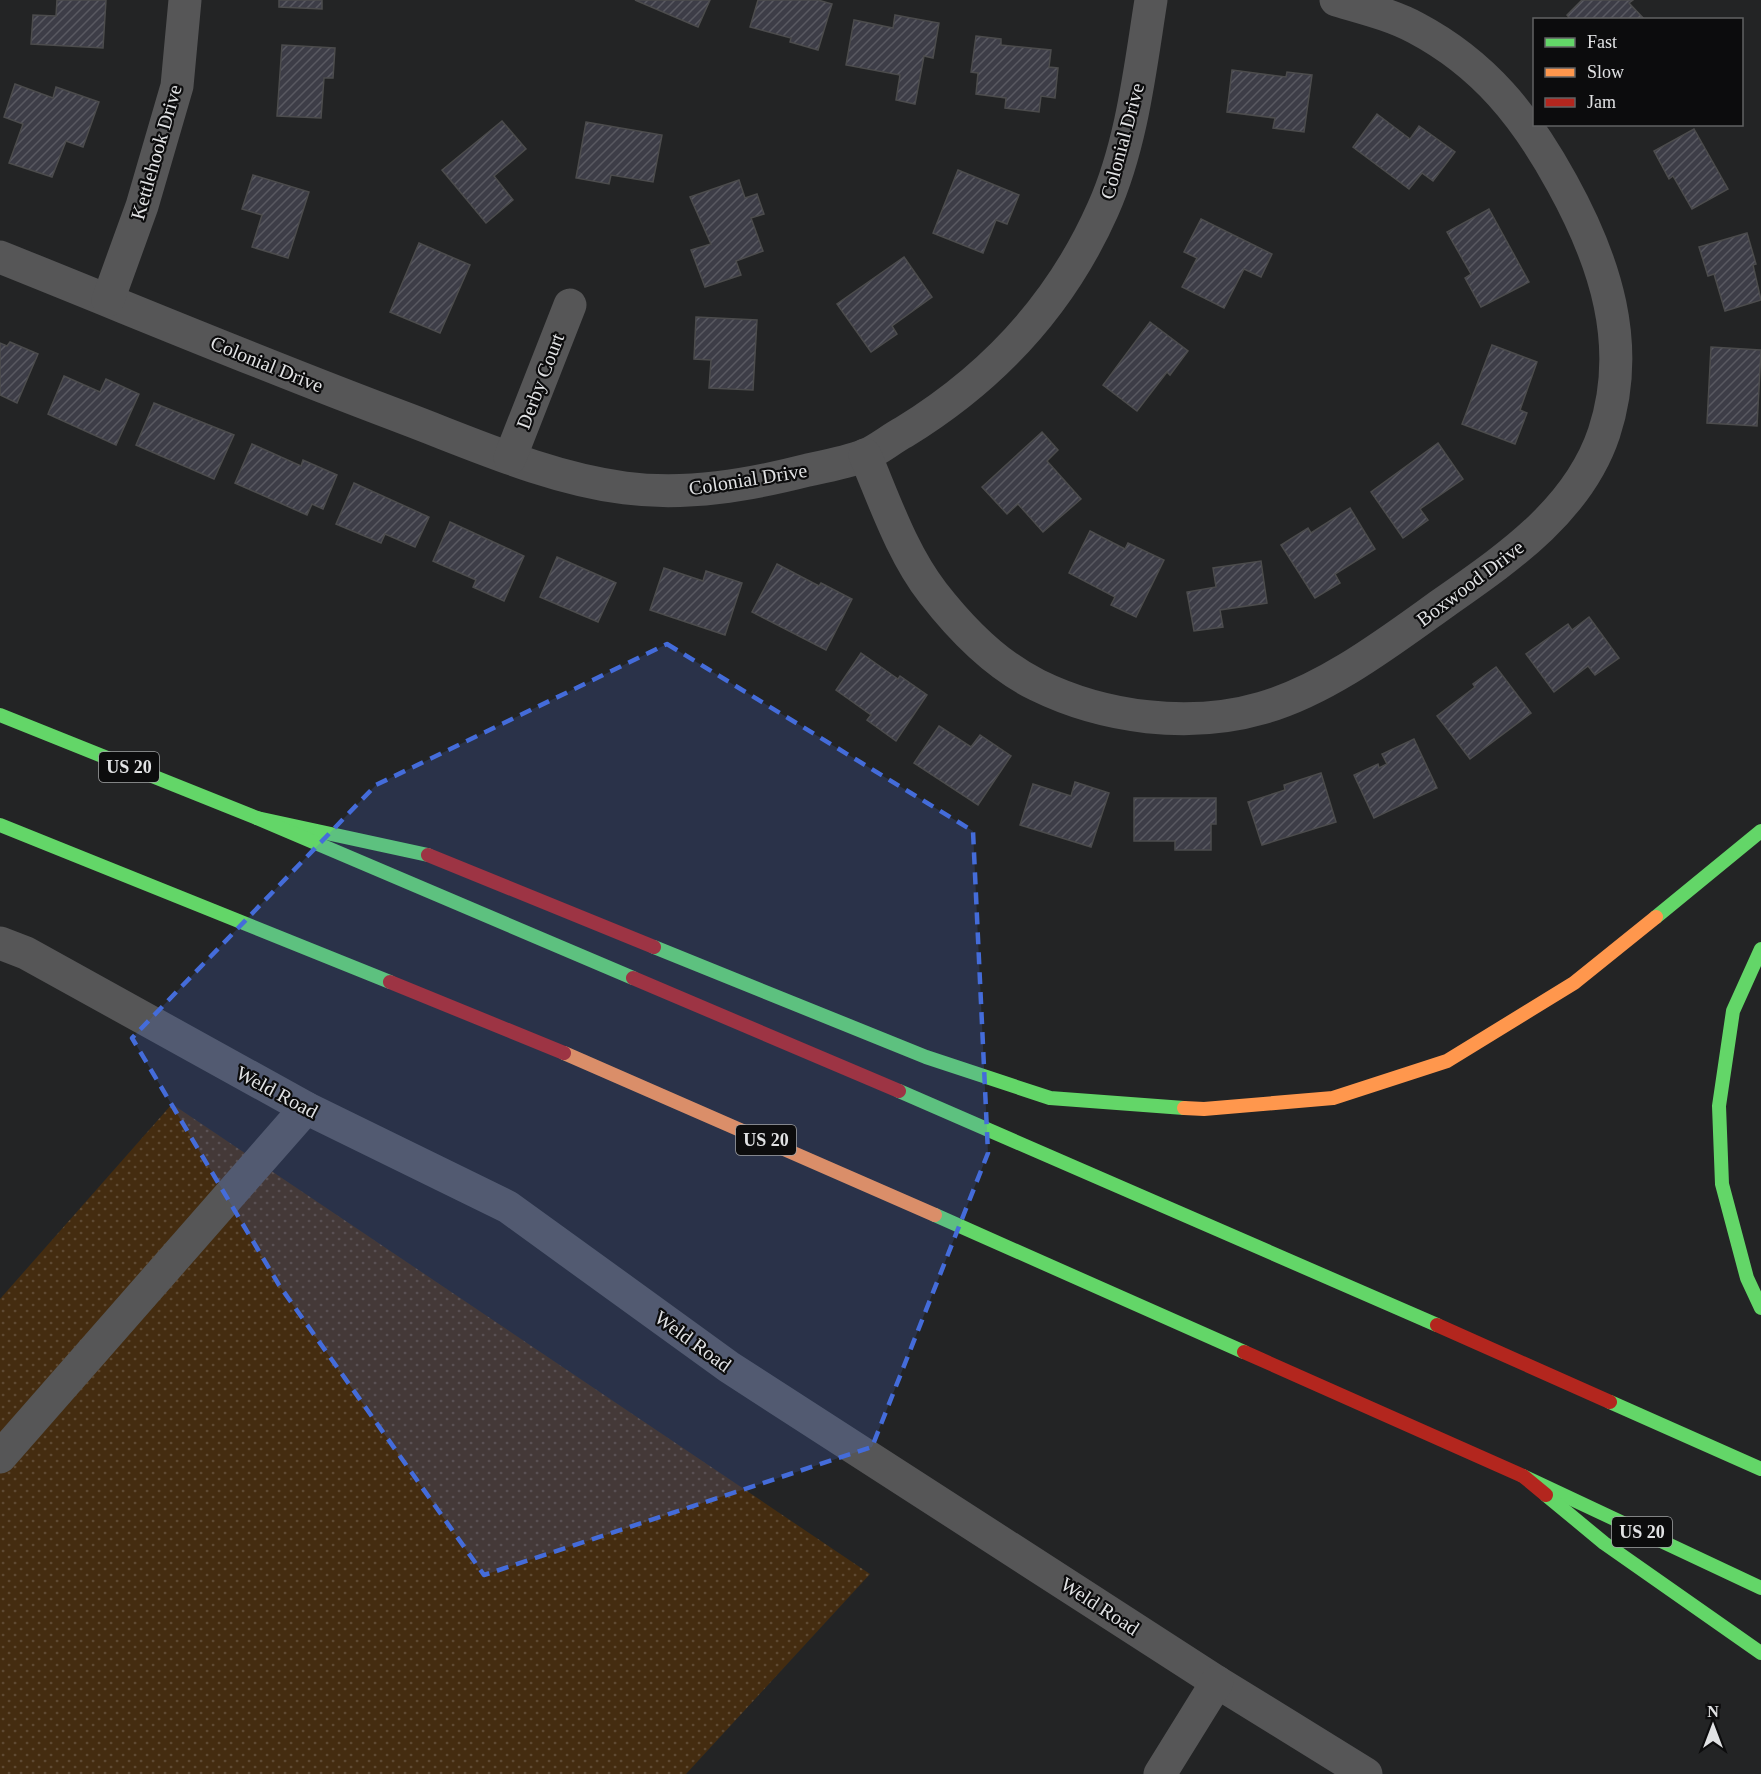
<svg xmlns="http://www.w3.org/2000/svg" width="1761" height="1774" viewBox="0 0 1761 1774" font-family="Georgia,serif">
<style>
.grass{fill:url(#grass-dots)}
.building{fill:url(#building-hatch);stroke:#4c4c4d;stroke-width:1.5}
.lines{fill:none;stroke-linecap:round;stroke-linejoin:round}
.street{stroke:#565657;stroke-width:33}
.fast{stroke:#63d668;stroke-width:14}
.slow{stroke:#ff974d;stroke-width:14}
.jam{stroke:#b3261e;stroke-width:14}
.marked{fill:#446cda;fill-opacity:0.2;stroke:#446cda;stroke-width:4.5;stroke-dasharray:12 8;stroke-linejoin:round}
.labels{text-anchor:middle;stroke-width:4.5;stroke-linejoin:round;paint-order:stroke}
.shield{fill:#0c0c0d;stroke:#a1a2a4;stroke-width:1.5}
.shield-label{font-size:18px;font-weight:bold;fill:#e1e2e4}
.street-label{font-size:20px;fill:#e1e2e4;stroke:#0c0c0d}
</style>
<defs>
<pattern id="grass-dots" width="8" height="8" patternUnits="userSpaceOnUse" patternTransform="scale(1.5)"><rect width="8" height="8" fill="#442c10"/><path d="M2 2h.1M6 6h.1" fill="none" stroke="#5f4a33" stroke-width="1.8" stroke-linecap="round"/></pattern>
<pattern id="building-hatch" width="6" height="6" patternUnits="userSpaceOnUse" patternTransform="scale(1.5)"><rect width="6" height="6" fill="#3d3d47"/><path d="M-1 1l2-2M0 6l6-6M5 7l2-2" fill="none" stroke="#595961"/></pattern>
</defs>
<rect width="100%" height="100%" fill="#232425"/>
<path class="grass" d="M172,1104L870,1574L686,1774H0V1299Z"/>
<g class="building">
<path d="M57,0H106L103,48L31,44L33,15L56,16Z"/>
<path d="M279,0H322V9L279,7Z"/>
<path d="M635,0H710L698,27Z"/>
<path d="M758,0H818L832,4L818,50L790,42L791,38L750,27Z"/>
<path d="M1582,0H1633L1629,3L1645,20H1571L1567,15Z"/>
<path d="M895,15L939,23L933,58L924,56L915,104L896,100L900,75L846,65L854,20L893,28Z"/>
<path d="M976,36L1001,39V45L1051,50L1049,67L1058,68L1055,98L1041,96L1039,112L1005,108L1006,98L976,94L978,73L971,72Z"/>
<path d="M282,45L335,48L333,78H324L321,118L277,116Z"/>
<path d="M1232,70L1286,77L1287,72L1312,75L1304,132L1273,128L1275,118L1227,112Z"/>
<path d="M15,84L53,98L56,87L99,102L83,147L66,141L52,177L9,163L23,124L4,117Z"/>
<path d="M1377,114L1410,139L1419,126L1455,152L1433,181L1422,173L1409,189L1353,147Z"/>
<path d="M502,121L526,149L494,176L513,200L486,223L442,170Z"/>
<path d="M586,122L662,135L653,182L611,175L609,184L576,178Z"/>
<path d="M1694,129L1728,189L1692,209L1673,176L1669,179L1654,151Z"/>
<path d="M958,170L1019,195L1007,224L996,220L983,253L933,233Z"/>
<path d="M253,175L309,192L288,258L252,247L262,215L242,209Z"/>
<path d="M739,180L745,198L757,194L764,214L751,218L763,251L736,261L741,275L705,287L691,250L711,244L690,197Z"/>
<path d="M1489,209L1529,282L1481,307L1465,278L1471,274L1447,232Z"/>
<path d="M1201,219L1272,254L1261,277L1244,269L1224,308L1182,287L1197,258L1184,252Z"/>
<path d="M1747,233L1756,264L1753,265L1761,300L1725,311L1714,274L1708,276L1699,247Z"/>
<path d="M419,243L470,265L440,333L390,312Z"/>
<path d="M904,257L932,297L892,326L897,334L871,352L837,304Z"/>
<path d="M696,317L757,320L753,390L709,388L711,360L694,359Z"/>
<path d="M1150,322L1188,351L1170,375L1167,372L1137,411L1103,385Z"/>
<path d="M10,342L38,354L17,403L0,395V343L7,346Z"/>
<path d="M1492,345L1537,362L1520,410L1527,413L1515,444L1462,424Z"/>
<path d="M1711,347L1761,350L1757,426L1707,423Z"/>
<path d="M64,376L100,392L106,379L139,394L116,445L48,414Z"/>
<path d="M154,403L234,435L214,479L136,445Z"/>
<path d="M1042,432L1058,450L1047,461L1081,499L1043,532L1018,504L1007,514L982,487Z"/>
<path d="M1438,443L1463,479L1420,509L1428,520L1403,538L1371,492Z"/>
<path d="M252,444L301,466L303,460L337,475L323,509L312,504L307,515L235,483Z"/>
<path d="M354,483L429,517L415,547L385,534L381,543L336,524Z"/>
<path d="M1350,508L1375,549L1335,574L1340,583L1315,598L1281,545L1308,528L1311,533Z"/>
<path d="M450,522L524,556L504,601L473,587L476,580L433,561Z"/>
<path d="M1090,531L1125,549L1128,543L1164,560L1136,617L1111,605L1115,597L1069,573Z"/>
<path d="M557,557L616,583L598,622L540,597Z"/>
<path d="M1261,561L1267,603L1220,610L1223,627L1194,631L1187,592L1216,587L1213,568Z"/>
<path d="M777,564L819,586L821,583L852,599L826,650L752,612Z"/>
<path d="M664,568L703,581L706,571L742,583L725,635L650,610Z"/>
<path d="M1589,617L1619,658L1595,675L1588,666L1554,692L1526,654L1568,624L1572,630Z"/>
<path d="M861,653L898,679L900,676L927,695L896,741L867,720L871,715L836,690Z"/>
<path d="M1496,667L1531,713L1470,759L1437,716L1475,687L1473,684Z"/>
<path d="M939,726L971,747L980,735L1011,756L978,805L914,763Z"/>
<path d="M1414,739L1437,788L1374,818L1354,775L1378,764L1379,768L1387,764L1382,754Z"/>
<path d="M1321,773L1336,822L1262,845L1248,802L1285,790L1284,785Z"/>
<path d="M1075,782L1109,793L1091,847L1020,825L1033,784L1071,796Z"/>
<path d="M1134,798H1216V824H1211V850H1175V841H1134Z"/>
</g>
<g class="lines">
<g class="street">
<path d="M0,257C135,311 270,368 407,419C478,446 549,478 625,488C687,496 749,485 808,470C827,466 848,462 866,455C879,449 891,439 904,432C992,378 1061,304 1103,209C1132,144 1140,69 1151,0"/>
<path d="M108,300L142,206L177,86L185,0"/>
<path d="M865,455C885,502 902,553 933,593C961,629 996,665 1037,685C1104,718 1190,729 1262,708C1326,690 1389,642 1442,604C1506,559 1578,511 1604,433C1633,345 1605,261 1562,183C1526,117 1484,64 1416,28C1392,15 1363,8 1336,0"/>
<path d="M510,458L570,305"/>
<path d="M0,943L26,953L306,1108L508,1207L729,1367L1217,1682L1366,1774"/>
<path d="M0,1457L306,1108"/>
<path d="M1160,1774L1217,1682"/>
</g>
<g class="fast">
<path d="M0,715L257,818L428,855"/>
<path d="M257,818L633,978"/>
<path d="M0,825L390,982"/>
<path d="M1656,917L1761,831"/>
<path d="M654,947L926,1057L1050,1098L1184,1108"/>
<path d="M1761,949L1733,1011L1719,1106L1722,1184L1747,1278L1761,1308"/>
<path d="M899,1091L1437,1325"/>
<path d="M935,1215L1244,1352"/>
<path d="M1610,1402L1761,1469"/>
<path d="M1523,1476L1761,1588"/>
<path d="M1546,1495L1604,1543L1761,1653"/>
</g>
<g class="slow">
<path d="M564,1053L935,1215"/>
<path d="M1184,1108L1204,1109L1333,1098L1447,1061L1574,983L1656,917"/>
</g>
<g class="jam">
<path d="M428,855L654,947"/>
<path d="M633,978L899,1091"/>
<path d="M390,982L564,1053"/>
<path d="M1437,1325L1610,1402"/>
<path d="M1244,1352L1523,1476L1546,1495"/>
</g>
</g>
<path class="marked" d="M667,644L973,831L988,1153L872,1447L484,1575L279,1285L132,1038L376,785Z"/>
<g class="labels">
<g class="shield">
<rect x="99" y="752" width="60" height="30" rx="4.5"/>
<rect x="736" y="1125" width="60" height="30" rx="4.5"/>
<rect x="1612" y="1517" width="60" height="30" rx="4.5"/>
</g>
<g class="shield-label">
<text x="129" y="773">US 20</text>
<text x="766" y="1146">US 20</text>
<text x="1642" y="1538">US 20</text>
</g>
<g class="street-label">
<text transform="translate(1122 141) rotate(-75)" y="7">Colonial Drive</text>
<text transform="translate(156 152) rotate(-74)" y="7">Kettlehook Drive</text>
<text transform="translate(267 364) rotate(22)" y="7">Colonial Drive</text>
<text transform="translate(540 381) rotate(-69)" y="7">Derby Court</text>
<text transform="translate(748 479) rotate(-9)" y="7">Colonial Drive</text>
<text transform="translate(1470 583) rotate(-37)" y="7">Boxwood Drive</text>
<text transform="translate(277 1092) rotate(28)" y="7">Weld Road</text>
<text transform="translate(693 1341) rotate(36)" y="7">Weld Road</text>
<text transform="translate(1100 1606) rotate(33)" y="7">Weld Road</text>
</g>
</g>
<rect x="1533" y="18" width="210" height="108" fill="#0c0c0d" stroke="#616263" stroke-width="1.5"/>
<rect x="1545" y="38" width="30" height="9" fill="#63d668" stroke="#616263" stroke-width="1.5"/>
<text x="1587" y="48" font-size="18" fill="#e1e2e4">Fast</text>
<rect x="1545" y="68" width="30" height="9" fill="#ff974d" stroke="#616263" stroke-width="1.5"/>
<text x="1587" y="78" font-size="18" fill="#e1e2e4">Slow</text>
<rect x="1545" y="98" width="30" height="9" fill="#b3261e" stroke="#616263" stroke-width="1.5"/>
<text x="1587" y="108" font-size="18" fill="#e1e2e4">Jam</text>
<g transform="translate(1713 1726)" stroke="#0c0c0d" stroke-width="4.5" paint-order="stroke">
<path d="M0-4.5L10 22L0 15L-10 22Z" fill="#e1e2e4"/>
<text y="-9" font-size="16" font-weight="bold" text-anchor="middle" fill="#e1e2e4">N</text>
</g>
</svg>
